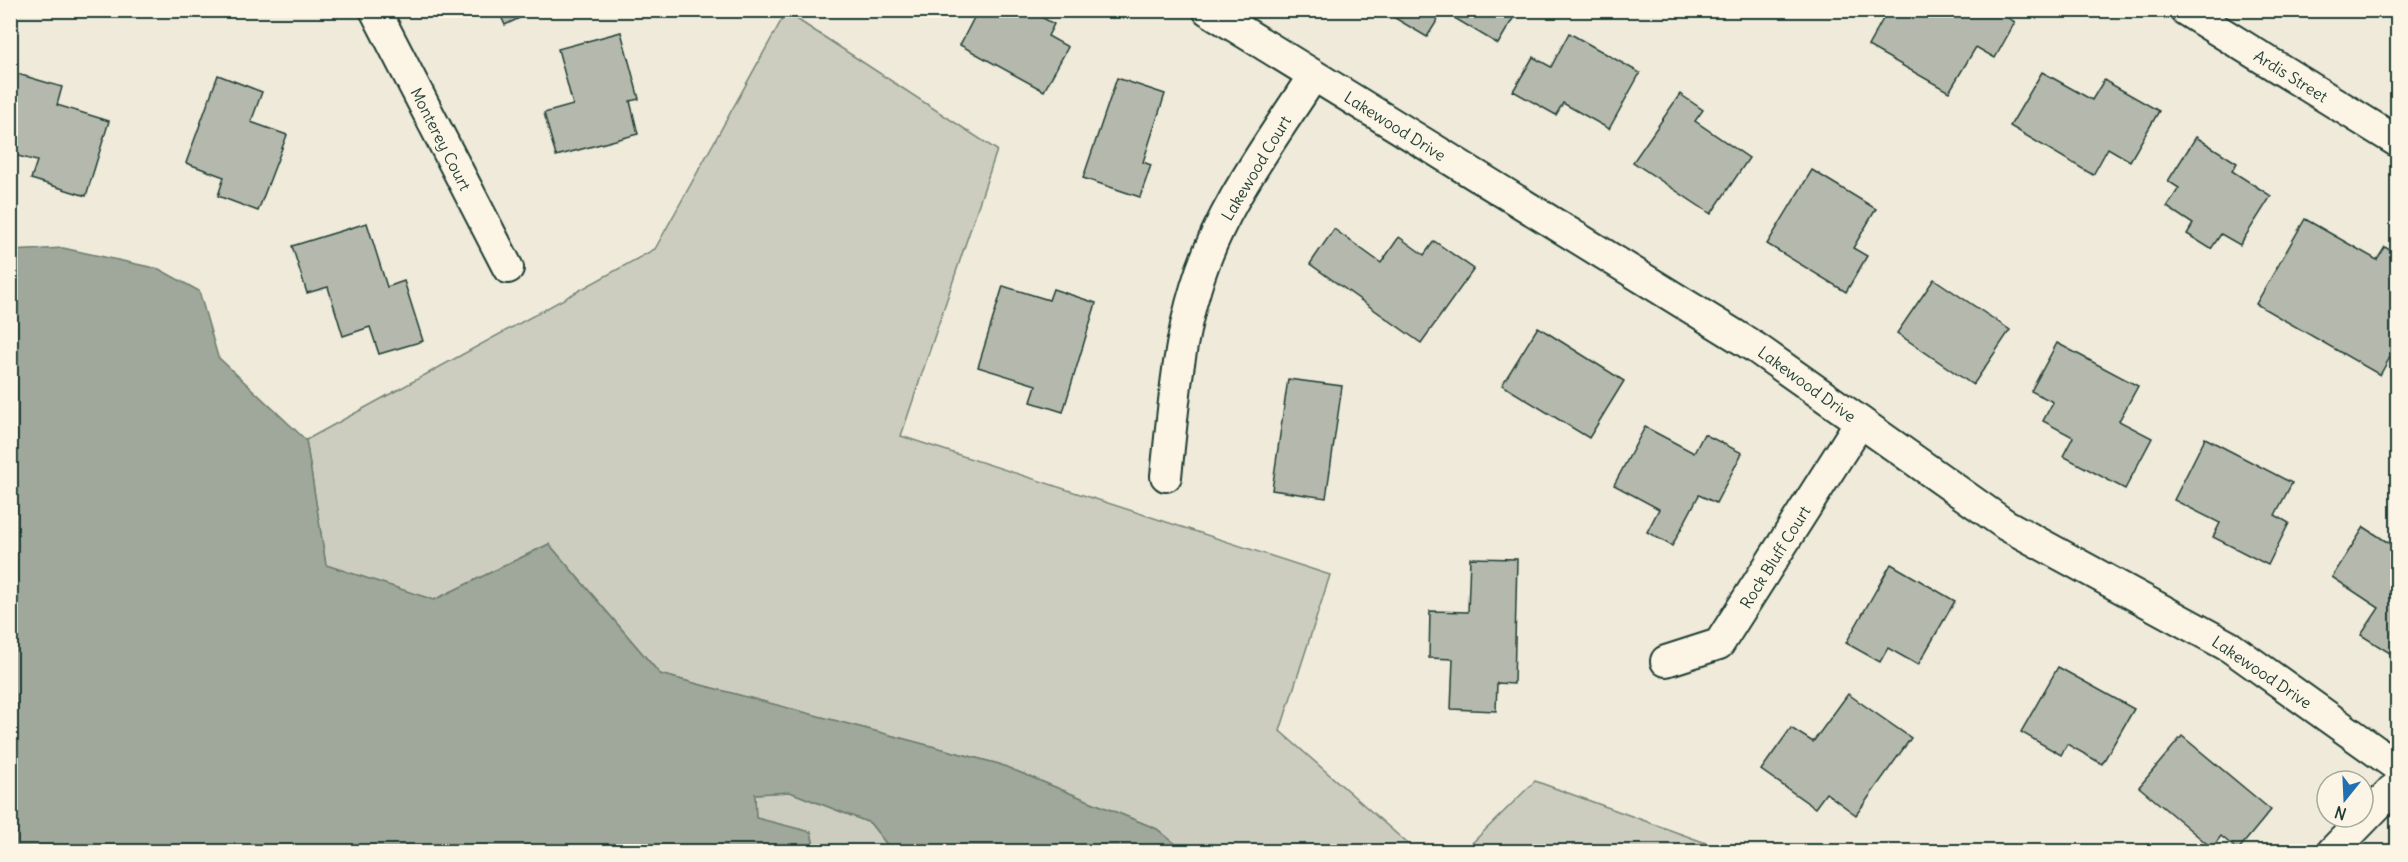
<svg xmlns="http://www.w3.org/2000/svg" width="2408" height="862" viewBox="0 0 2408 862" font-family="Delius,sans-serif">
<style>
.green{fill:#cccdbf;stroke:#76857a;stroke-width:1.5}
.water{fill:#9fa89a;stroke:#6c7d71;stroke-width:1.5}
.building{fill:#b5b9ad;stroke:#1f3d34;stroke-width:1.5}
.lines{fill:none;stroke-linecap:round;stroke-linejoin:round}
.minor-casing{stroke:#1f3d34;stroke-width:34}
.minor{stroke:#fcf5e5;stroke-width:30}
.labels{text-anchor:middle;stroke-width:5;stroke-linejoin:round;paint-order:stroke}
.street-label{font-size:16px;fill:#1f3d34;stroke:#fcf5e5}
</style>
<rect width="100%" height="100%" fill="#efeada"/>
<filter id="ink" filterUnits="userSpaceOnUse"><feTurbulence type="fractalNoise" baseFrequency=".0167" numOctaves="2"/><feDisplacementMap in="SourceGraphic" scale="12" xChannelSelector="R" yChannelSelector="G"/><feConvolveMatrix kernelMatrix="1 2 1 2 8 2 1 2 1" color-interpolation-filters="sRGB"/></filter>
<g filter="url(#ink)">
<g class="green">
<path d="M786,12L997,150L901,436L1330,575L1280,731L1416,851H1184L1157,829L999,764L660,674L549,544L434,600L326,565L306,440L655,249Z"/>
<path d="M1535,781L1728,851H1464Z"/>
<path d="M790,792L870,823L892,851H815L811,832L756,818L754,794Z"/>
</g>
<path class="water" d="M63,248L159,269L199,291L218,357L306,440L326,565L434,600L549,544L660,674L999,764L1157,829L1184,851H892L870,823L790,792L755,794L756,818L811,832L815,851H11V251Z"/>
<g class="building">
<path d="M498,10H536L505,25Z"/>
<path d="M916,10H935L931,19Z"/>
<path d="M978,10H1029L1054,24L1048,36L1068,47L1044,91L960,45Z"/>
<path d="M1390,10H1518L1498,44L1443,11L1427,37L1388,14Z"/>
<path d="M1888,10H1939L1946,15L1949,10H1995L2015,22L1995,58L1976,47L1949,92L1868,46Z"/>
<path d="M621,32L639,99L630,101L638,134L556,156L544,113L573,105L558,49Z"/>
<path d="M1569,33L1640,73L1609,129L1563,103L1556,115L1513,91L1533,57L1551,67Z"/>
<path d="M11,72L62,87L57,105L109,121L86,196L31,179L37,161L10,154Z"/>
<path d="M2042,72L2092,100L2104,80L2159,111L2130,161L2108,148L2093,175L2010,126Z"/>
<path d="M218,75L262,92L251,122L287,135L258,211L218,196L224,177L186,163Z"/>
<path d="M1117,78L1165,94L1143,162L1151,165L1140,197L1083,178Z"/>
<path d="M1680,94L1703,110L1695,121L1749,158L1711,214L1633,162Z"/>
<path d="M2196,137L2237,163L2232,171L2271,196L2240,245L2221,234L2211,249L2187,234L2193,224L2167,207L2179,188L2168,181Z"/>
<path d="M1812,170L1876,209L1853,248L1867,256L1846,292L1767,244Z"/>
<path d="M2305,219L2377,260L2385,247L2398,255V343L2380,375L2256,304Z"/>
<path d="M367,223L387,287L404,281L423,341L379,354L370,327L343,336L328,287L307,293L292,246Z"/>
<path d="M1334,229L1381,263L1399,237L1424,255L1434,241L1474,269L1421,343L1310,264Z"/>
<path d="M1934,279L2010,330L1973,385L1897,333Z"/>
<path d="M1003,286L1049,300L1053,289L1096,303L1063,412L1031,402L1036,385L978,367Z"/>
<path d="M1538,327L1624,381L1589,438L1502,385Z"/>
<path d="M2057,343L2138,386L2119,421L2152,438L2125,489L2063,456L2073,437L2043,421L2053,402L2031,391Z"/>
<path d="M1288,379L1342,386L1326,498L1272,490Z"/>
<path d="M1645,427L1694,453L1704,434L1742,453L1716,503L1699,495L1672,546L1647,532L1659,509L1614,485Z"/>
<path d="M2205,438L2292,483L2275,515L2289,523L2268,565L2213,537L2220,523L2174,500Z"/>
<path d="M2364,527L2398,549L2396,657L2361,635L2379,608L2332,577Z"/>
<path d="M1470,558L1517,559L1514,684L1497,683L1496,711L1451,709L1453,659L1429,658L1430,611L1468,612Z"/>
<path d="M1891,564L1955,601L1918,665L1888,648L1880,662L1846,643Z"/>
<path d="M2058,667L2134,709L2102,764L2067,744L2061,755L2021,732Z"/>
<path d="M1848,694L1911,738L1856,815L1826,793L1815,808L1761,770L1791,728L1813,742Z"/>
<path d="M2182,736L2271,810L2238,850L2221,836L2212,848L2139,787Z"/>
</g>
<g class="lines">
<defs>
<g id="minor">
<path d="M375,10L508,268"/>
<path d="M1208,10L1756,348L2006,525L2230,647L2398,767"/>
<path d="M2185,10L2398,142"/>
<path d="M1166,476C1173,413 1177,348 1196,287C1219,209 1270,143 1313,76"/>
<path d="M1666,661L1719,644L1860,422"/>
<path d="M2332,852L2398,784"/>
</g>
</defs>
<use href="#minor" class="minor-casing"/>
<use href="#minor" class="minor"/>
</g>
</g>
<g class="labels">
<g class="street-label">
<text transform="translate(2291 76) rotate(32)" y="6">Ardis Street</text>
<text transform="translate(1395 126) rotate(32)" y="6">Lakewood Drive</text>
<text transform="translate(441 139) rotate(63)" y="6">Monterey Court</text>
<text transform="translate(1256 168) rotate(-59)" y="6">Lakewood Court</text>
<text transform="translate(1807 384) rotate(36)" y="6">Lakewood Drive</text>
<text transform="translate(1775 557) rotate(-58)" y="6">Rock Bluff Court</text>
<text transform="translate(2262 672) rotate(34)" y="6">Lakewood Drive</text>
</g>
</g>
<rect width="2408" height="862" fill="none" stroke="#fcf5e5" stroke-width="36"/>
<rect x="18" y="18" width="2372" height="826" fill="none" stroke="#1f3d34" stroke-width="2" filter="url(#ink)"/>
<g transform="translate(2345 799) rotate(198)"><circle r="28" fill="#fcf5e5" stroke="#a4ab9e" stroke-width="1.5"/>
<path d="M0-4.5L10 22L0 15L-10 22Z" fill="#1f6fb2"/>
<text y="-9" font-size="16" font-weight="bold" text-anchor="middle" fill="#1f3d34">N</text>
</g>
</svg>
